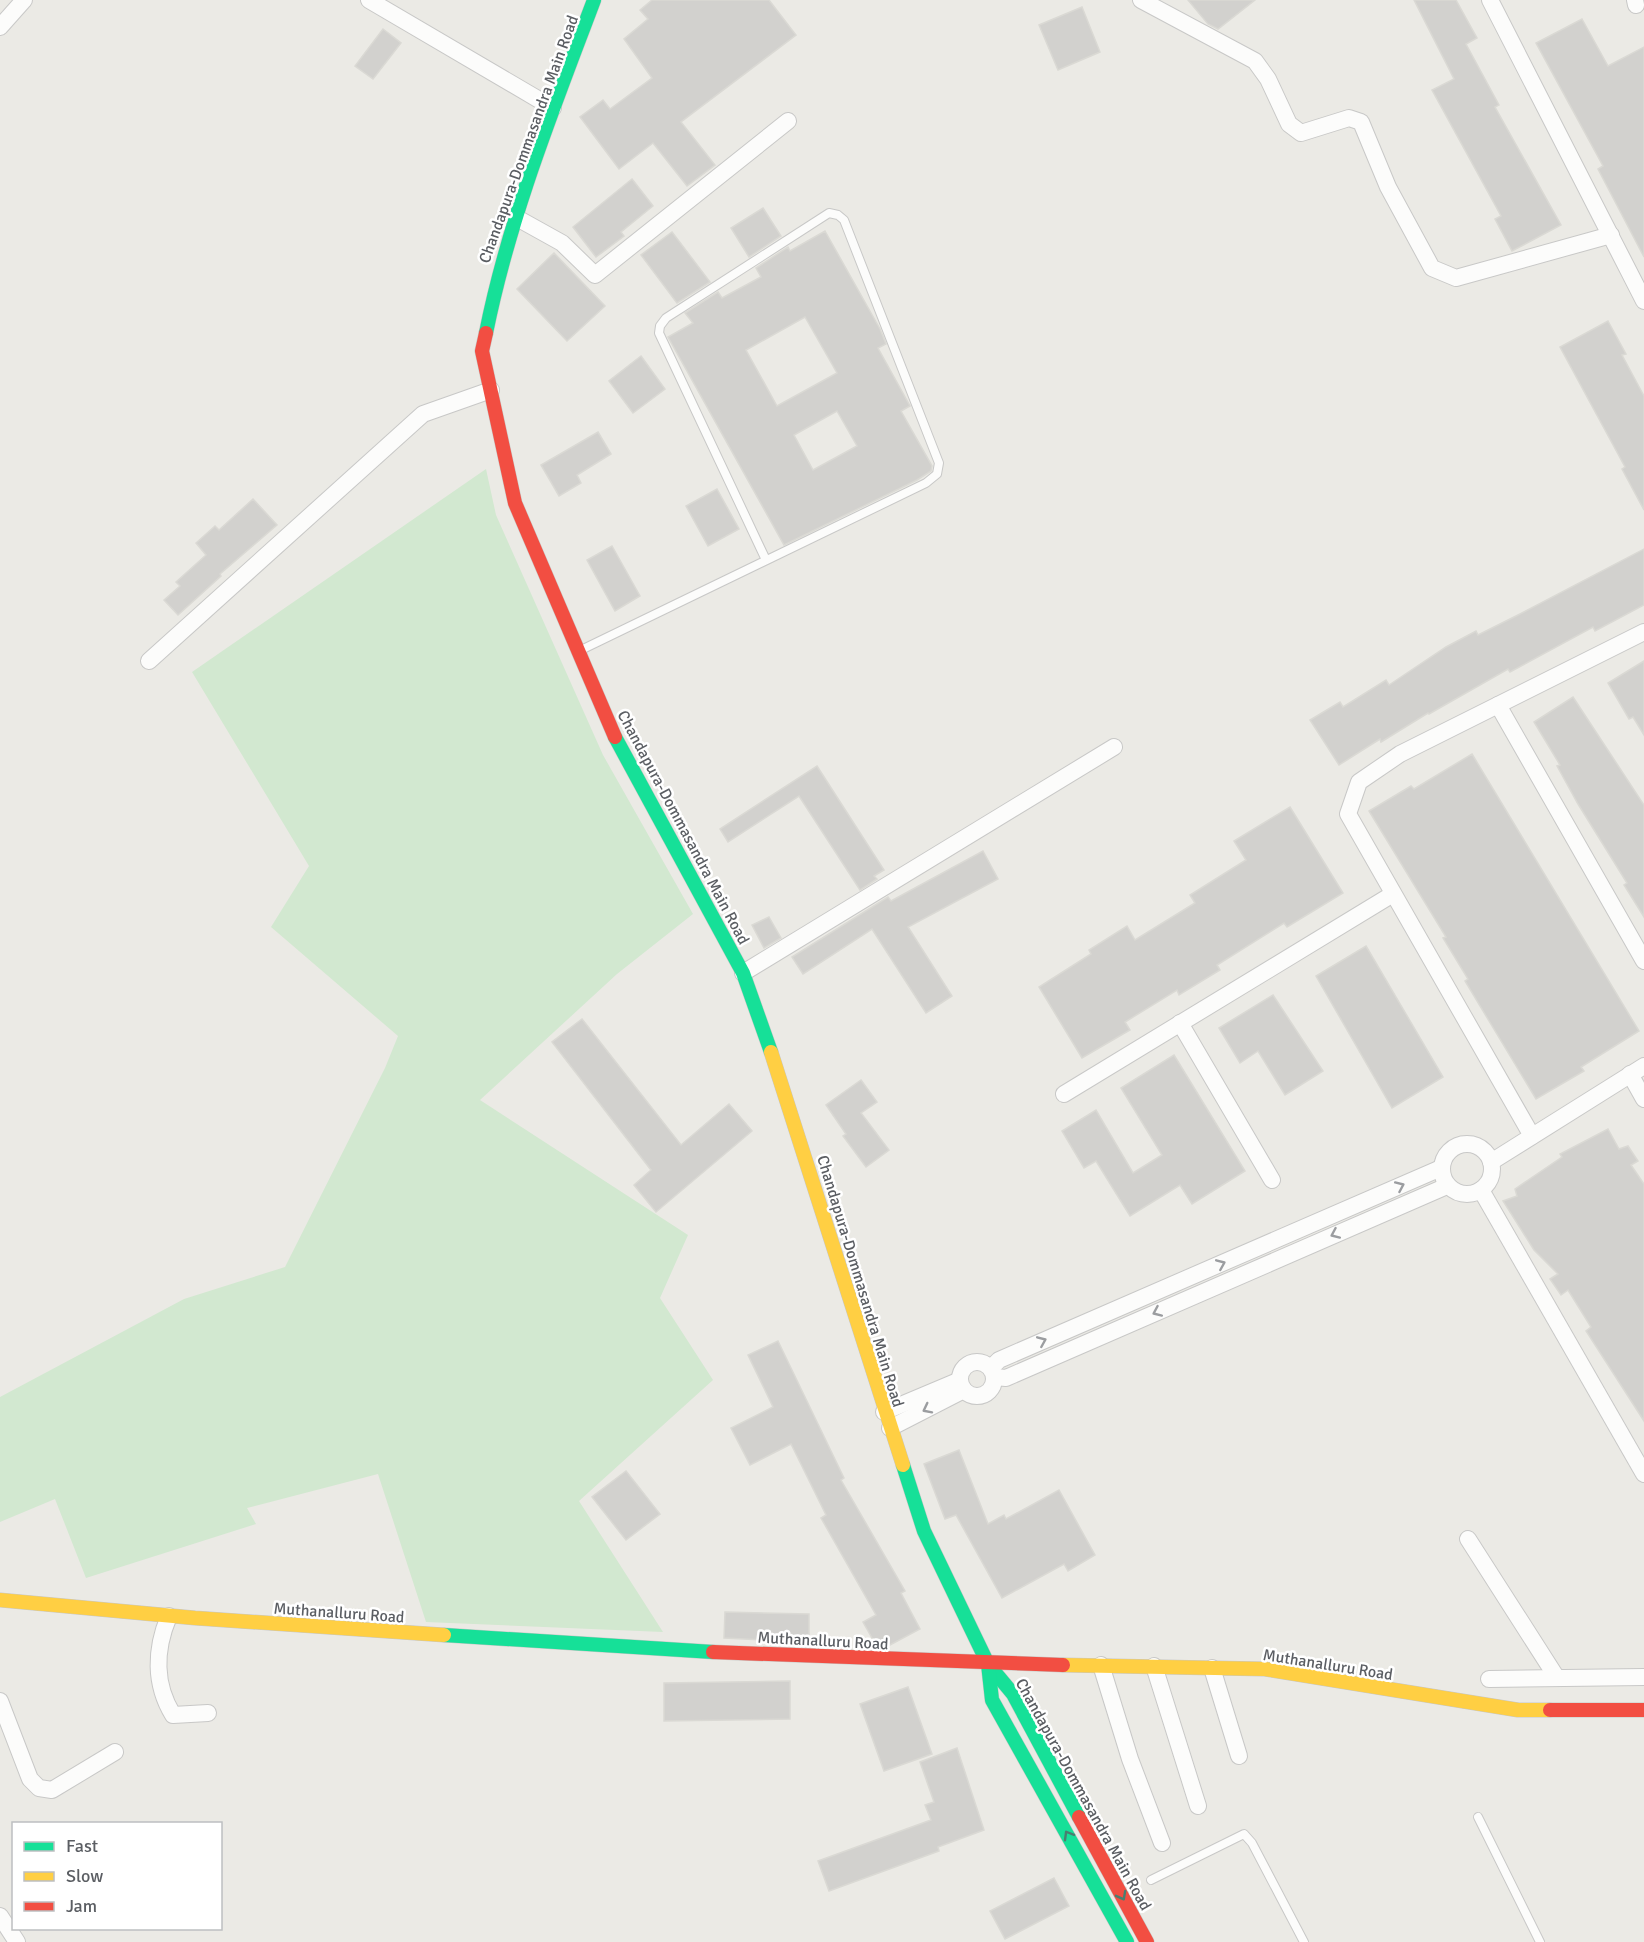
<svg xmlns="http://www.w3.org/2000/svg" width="1644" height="1942" viewBox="0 0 1644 1942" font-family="Signika,sans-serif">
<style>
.green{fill:#d2e8d0}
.building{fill:#d2d1ce;stroke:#dad9d4;stroke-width:1.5;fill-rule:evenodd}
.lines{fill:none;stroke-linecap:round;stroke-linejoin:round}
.lane-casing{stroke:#c8c8c7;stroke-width:10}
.street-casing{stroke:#c8c8c7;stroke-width:18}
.fast-casing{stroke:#c7c7c5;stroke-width:15}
.slow-casing{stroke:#c7c7c5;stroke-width:15}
.jam-casing{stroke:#c7c7c5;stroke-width:15}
.lane{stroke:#fcfcfb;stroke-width:8}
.street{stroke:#fcfcfb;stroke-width:16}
.fast{stroke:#16e098;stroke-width:14}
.slow{stroke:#ffcf43;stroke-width:14}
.jam{stroke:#f24e42;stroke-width:14}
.oneway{stroke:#9b9da0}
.oneway2{stroke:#4a7e70}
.labels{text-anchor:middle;stroke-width:5;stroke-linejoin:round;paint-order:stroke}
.street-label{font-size:16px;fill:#5b5e63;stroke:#fff}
</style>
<rect width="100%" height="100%" fill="#ebeae5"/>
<path class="green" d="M486,469L496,515L603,755L693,914L617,974L480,1100L688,1235L660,1298L713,1380L579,1501L663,1632L426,1622L378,1474L247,1508L256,1524L86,1578L55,1499L0,1522V1397L184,1299L285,1267L385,1068L398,1036L271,927L309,866L192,672Z"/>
<g class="building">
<path d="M652,0H769L796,35L681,122L715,165L687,186L653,143L619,169L580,117L603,100L610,109L652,78L624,39L648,19L640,10Z"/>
<path d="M1188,0H1255L1218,29L1208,24Z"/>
<path d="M1414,0H1456L1477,38L1466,44L1499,105L1495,107L1561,225L1512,251L1495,219L1501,216L1432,90L1454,79Z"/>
<path d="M1082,7L1100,52L1058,70L1039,25Z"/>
<path d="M1582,19L1608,66L1644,47V257L1598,169L1603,166L1536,43Z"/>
<path d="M383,29L401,43L373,79L355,66Z"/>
<path d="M632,179L653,206L621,232L624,236L596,257L573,227Z"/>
<path d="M763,208L781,236L749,257L731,228Z"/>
<path d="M825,231L880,329L886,344L878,348L910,406L901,411L932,466L931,471L917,480L784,545L668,337L693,323L685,313L718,292L722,298L761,277L756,268L788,247L790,251ZM805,317L837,373L777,406L746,350ZM837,411L857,446L813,470L794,435Z"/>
<path d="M672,232L710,282L677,303L641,255Z"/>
<path d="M554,253L605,306L567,341L517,289Z"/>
<path d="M1608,321L1626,354L1622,355L1644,396V510L1622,469L1625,467L1560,347Z"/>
<path d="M641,356L665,389L633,413L609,381Z"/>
<path d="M598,432L611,454L577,475L581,483L559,496L541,465Z"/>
<path d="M717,489L739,529L708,546L686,506Z"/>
<path d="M253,499L277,525L220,574L221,576L178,615L164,600L180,586L176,582L206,555L196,543L215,526L219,530Z"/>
<path d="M612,546L640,596L615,611L587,560Z"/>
<path d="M1644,549V605L1595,631L1593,627L1510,672L1508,669L1429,714L1428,713L1381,742L1380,739L1339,765L1310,720L1340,702L1343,707L1386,680L1389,685L1446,647L1476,631L1478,635L1518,615Z"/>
<path d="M1644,661V735L1633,717L1629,719L1608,683Z"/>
<path d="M1573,697L1644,805V917L1624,885L1627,883L1578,804L1557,766L1560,765L1534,722Z"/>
<path d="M1472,754L1639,1031L1581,1067L1584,1071L1536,1099L1465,981L1468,979L1443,938L1446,937L1369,811L1411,786L1414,789Z"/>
<path d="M817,766L884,870L874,876L877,879L860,890L799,796L728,842L720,829Z"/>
<path d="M1290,807L1343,893L1287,927L1284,923L1217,965L1220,970L1179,995L1177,990L1125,1022L1130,1030L1082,1058L1039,987L1091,954L1089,950L1127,926L1135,940L1195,903L1190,895L1246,860L1234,841Z"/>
<path d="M983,851L998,879L908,927L952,996L926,1013L872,929L803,974L792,957L888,897L891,901Z"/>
<path d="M769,917L781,938L764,948L752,925Z"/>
<path d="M1366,946L1443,1077L1392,1108L1316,976Z"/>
<path d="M1273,995L1323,1071L1285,1095L1258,1051L1240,1063L1219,1028Z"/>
<path d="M582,1019L681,1145L729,1104L752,1131L656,1212L634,1185L651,1170L552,1042Z"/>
<path d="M1174,1055L1245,1171L1192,1204L1180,1185L1130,1216L1096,1161L1084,1168L1062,1131L1096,1110L1133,1173L1162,1155L1121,1088Z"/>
<path d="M861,1080L877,1102L861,1113L889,1150L866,1167L843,1136L846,1134L826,1105Z"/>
<path d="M1608,1129L1619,1149L1628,1146L1638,1161L1631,1165L1644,1184V1421L1586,1331L1591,1327L1568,1290L1561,1295L1550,1279L1558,1274L1534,1250L1503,1201L1517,1196L1515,1189L1562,1157L1560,1154Z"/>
<path d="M778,1341L844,1478L841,1480L905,1591L901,1593L920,1629L890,1645H876L863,1622L876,1615L821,1518L826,1515L791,1444L750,1465L731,1428L773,1407L748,1355Z"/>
<path d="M959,1450L988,1524L1004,1515L1006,1519L1059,1490L1095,1555L1068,1571L1064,1564L1002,1598L956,1515L945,1519L924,1464Z"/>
<path d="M626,1471L660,1514L626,1540L592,1497Z"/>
<path d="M725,1612L809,1614V1642L724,1638Z"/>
<path d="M790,1681V1719L664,1721V1683Z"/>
<path d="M908,1687L932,1754L884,1771L860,1704Z"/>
<path d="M957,1748L984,1830L938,1847L939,1851L829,1891L818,1861L931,1820L925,1805L934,1802L920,1762Z"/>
<path d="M1054,1878L1069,1906L1005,1939L990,1911Z"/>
</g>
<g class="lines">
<defs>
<g id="lane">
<path d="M581,650L926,483L937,474L939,463L844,220L838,215L829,213L666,318L660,326L659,333L766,560"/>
<path d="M1478,1817L1540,1942"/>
<path d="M1151,1880L1244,1834L1252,1843L1304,1942"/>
</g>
<g id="street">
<path d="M369,0L553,108"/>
<path d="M1141,0L1255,61L1268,79L1289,124L1301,133L1349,118L1361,122L1388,187L1432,268L1456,278L1611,235"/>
<path d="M1490,0L1644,301"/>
<path d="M1635,0L1636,5"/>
<path d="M0,27L24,0"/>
<path d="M517,218L562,243L595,275L788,121"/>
<path d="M149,661L423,414L491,390"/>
<path d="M1498,705L1644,961"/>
<path d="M743,973L1114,747"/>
<path d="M1180,1023L1272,1180"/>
<path d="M1630,1074L1644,1099"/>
<path d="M1064,1094L1393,894"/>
<path d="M1532,1136L1348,814L1359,782L1400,754L1644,632"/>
<circle cx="1467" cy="1169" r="25"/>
<path d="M1491,1162L1644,1066"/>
<path d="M1481,1190L1644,1474"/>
<circle cx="977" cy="1379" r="17"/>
<path d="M991,1368L999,1360L1441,1168"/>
<path d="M995,1377L1006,1378L1447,1186"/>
<path d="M884,1412L960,1380"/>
<path d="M890,1428L964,1390"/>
<path d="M1468,1539L1557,1678"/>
<path d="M169,1616C155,1649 154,1684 173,1715L208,1713"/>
<path d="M1101,1665L1130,1759L1162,1843"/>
<path d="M1154,1666L1198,1806"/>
<path d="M1212,1668L1239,1756"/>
<path d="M1489,1679L1644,1677"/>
<path d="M0,1701L30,1779L39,1788L52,1790L115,1752"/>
<path d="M0,1916L17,1942"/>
</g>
<g id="fast">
<path d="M486,333C509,218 553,109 594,0"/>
<path d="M615,737L743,973L771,1052"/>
<path d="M903,1465L924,1531L988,1664L1013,1694L1079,1817"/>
<path d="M444,1635L713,1652"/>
<path d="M988,1664L992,1700L1127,1942"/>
</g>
<g id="slow">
<path d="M771,1052L903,1465"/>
<path d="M0,1600L195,1618L444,1635"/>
<path d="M1063,1665L1265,1669L1518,1710H1550"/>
</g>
<g id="jam">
<path d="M486,333L482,351L515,503L615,737"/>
<path d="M713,1652L1063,1665"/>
<path d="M1550,1710H1644"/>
<path d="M1079,1817L1147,1942"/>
</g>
</defs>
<use href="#lane" class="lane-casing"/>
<use href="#street" class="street-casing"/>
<use href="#fast" class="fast-casing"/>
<use href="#slow" class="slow-casing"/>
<use href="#jam" class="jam-casing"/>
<use href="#lane" class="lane"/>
<use href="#street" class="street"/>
<use href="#fast" class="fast"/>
<use href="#slow" class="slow"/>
<use href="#jam" class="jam"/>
</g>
<defs><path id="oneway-chevron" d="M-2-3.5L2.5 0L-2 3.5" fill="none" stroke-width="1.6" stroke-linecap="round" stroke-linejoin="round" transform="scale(1.5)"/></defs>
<g class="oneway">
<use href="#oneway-chevron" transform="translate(1400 1186) rotate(-24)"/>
<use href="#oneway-chevron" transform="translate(1335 1234) rotate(156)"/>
<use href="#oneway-chevron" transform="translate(1221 1264) rotate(-23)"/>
<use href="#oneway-chevron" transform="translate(1157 1312) rotate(156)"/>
<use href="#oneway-chevron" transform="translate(1042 1341) rotate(-23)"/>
<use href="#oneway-chevron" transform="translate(927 1409) rotate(153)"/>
</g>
<g class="oneway2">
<use href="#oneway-chevron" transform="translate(1068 1835) rotate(-120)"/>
<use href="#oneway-chevron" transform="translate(1122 1896) rotate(62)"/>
</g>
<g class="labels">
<g class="street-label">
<text transform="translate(528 139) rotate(-70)" y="6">Chandapura-Dommasandra Main Road</text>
<text transform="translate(684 827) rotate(62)" y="6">Chandapura-Dommasandra Main Road</text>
<text transform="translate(861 1281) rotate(73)" y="6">Chandapura-Dommasandra Main Road</text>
<text transform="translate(339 1612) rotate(4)" y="6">Muthanalluru Road</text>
<text transform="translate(823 1640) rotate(3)" y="6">Muthanalluru Road</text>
<text transform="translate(1328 1664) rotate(9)" y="6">Muthanalluru Road</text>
<text transform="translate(1084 1794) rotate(61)" y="6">Chandapura-Dommasandra Main Road</text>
</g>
</g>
<rect x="12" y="1822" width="210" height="108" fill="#ffffff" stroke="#bdbfc1" stroke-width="1.5"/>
<rect x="24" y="1842" width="30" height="9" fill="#16e098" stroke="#bdbfc1" stroke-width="1.5"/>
<text x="66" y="1852" font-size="18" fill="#5b5e63">Fast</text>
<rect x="24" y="1872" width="30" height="9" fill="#ffcf43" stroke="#bdbfc1" stroke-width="1.5"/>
<text x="66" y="1882" font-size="18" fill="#5b5e63">Slow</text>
<rect x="24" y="1902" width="30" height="9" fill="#f24e42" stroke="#bdbfc1" stroke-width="1.5"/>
<text x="66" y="1912" font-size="18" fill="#5b5e63">Jam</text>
</svg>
